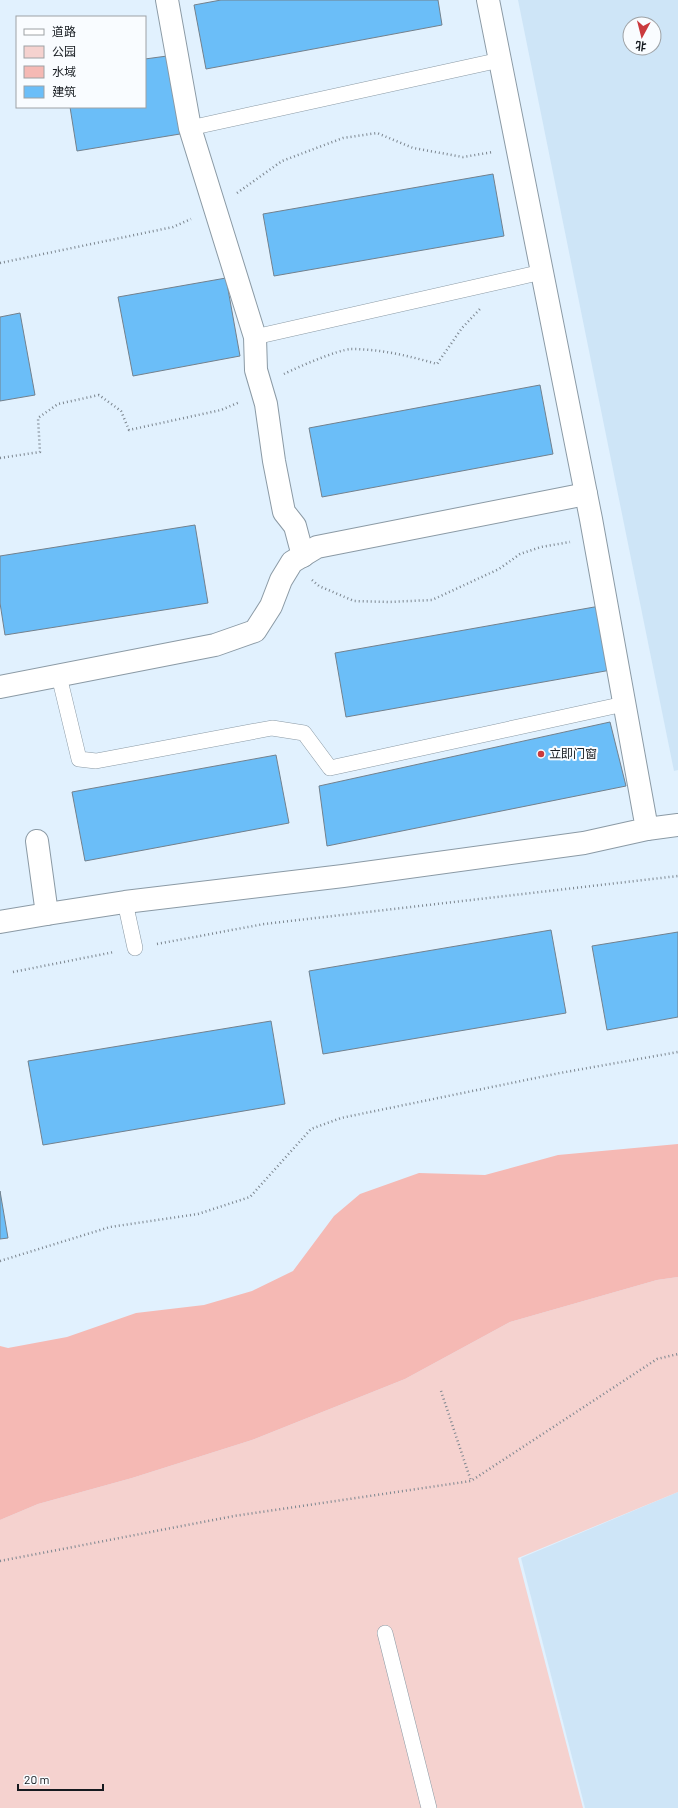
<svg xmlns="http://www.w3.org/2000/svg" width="678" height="1808" viewBox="0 0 678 1808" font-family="Barlow,'Noto Sans SC',sans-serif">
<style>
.built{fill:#cee5f7;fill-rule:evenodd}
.green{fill:#f5d2cf}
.water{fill:#f5b9b4}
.building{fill:#6bbef8;stroke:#73818d}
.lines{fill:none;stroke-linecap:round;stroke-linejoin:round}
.lane-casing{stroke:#8b9aa5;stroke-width:16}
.street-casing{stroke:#8b9aa5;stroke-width:24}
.path{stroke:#7c868f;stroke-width:2.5;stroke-dasharray:1 3;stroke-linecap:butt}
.lane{stroke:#fff;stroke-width:15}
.street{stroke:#fff;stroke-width:22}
.poi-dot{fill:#ca3a3e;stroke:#f9fcff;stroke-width:1.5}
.labels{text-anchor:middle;stroke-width:4;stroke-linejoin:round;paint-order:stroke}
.poi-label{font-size:12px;fill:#151a1f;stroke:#f9fcff;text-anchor:start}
</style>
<rect width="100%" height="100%" fill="#e1f1fe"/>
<g class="built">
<path d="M518,0H678V770L674,771ZM630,24H654V48H630Z"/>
<path d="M678,1492V1808H585L521,1558Z"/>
</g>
<path class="green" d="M678,1277V1492L518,1558L583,1808H0V1520L38,1504L132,1478L252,1440L405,1379L510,1322L657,1280Z"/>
<path class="water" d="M678,1144V1277L657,1280L510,1322L405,1379L252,1440L132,1478L38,1504L0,1520V1346L8,1348L67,1337L136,1313L204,1305L252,1291L293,1271L334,1216L360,1194L419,1173L485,1175L558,1155Z"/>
<g class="building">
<path d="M221,0H438L442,25L206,69L194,5Z"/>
<path d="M167,56L180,134L77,151L70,107H145V59Z"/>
<path d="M493,174L504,236L274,276L263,214Z"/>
<path d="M226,278L240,356L133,376L118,297Z"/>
<path d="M20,313L35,395L0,401V317Z"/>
<path d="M540,385L553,454L322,497L309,428Z"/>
<path d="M195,525L208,603L5,635L0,603V556Z"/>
<path d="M600,606L611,670L346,717L335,653Z"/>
<path d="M610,722L626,786L327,846L319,786Z"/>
<path d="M276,755L289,823L85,861L72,792Z"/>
<path d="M551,930L566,1013L323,1054L309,971Z"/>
<path d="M678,932V1017L607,1030L592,946Z"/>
<path d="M271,1021L285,1104L43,1145L28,1061Z"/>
<path d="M0,1191L8,1238L0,1239Z"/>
</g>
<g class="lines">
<defs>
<g id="lane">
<path d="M190,128L500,60"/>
<path d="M255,337L542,272"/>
<path d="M59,676L79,759L96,761L272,728L304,733L330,768L624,704"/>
<path d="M125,902L135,948"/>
<path d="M385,1633L429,1808"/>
</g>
<g id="street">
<path d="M167,0L190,128L255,337L256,370L266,404L274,461L284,512L295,526L303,556"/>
<path d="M0,687L215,645L255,631L271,606L281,580L292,562L317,547L586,494"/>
<path d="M647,829L678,825"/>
<path d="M47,914L125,902L343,876L584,843L647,829L591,519L488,0"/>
<path d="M0,922L47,914L37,841"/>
</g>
</defs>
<use href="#lane" class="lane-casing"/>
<use href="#street" class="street-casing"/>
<g class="path">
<path d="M237,193L282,161L343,138L377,133L413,148L463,157L493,152"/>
<path d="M0,263L173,227L191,219"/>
<path d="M284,374C298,367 337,350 351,349C380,349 410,356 437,364L462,328L480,309"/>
<path d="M0,458L40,452L38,418L58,404L99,395L121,411L129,430L221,410L240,402"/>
<path d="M312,580L319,586L354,601L388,602L432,600L499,569L520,554L541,547L570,542"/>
<path d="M157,944L264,924L678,876"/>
<path d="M13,972L114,952"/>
<path d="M0,1261L110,1227L198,1214L250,1197L311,1129L341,1118L560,1073L678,1052"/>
<path d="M441,1391L471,1481"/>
<path d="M0,1561L234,1516L471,1481L657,1359L678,1354"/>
</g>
<use href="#lane" class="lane"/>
<use href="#street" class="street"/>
</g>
<circle class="poi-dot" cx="541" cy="754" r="4"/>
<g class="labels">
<g class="poi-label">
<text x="549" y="758">立即门窗</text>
</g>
</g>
<rect x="16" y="16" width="130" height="92" fill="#f9fcff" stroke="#9ea2a5"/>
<rect x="24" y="29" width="20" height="6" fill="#ffffff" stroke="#9ea2a5"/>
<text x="52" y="36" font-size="12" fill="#151a1f">道路</text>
<rect x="24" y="46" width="20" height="12" fill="#f5d2cf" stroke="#9ea2a5"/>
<text x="52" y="56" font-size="12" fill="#151a1f">公园</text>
<rect x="24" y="66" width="20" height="12" fill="#f5b9b4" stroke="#9ea2a5"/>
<text x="52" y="76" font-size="12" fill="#151a1f">水域</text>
<rect x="24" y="86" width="20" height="12" fill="#6bbef8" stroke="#9ea2a5"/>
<text x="52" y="96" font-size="12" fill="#151a1f">建筑</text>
<g transform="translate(642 36) rotate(187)"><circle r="19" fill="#f9fcff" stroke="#9ea2a5"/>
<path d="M0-3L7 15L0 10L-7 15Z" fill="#ca3a3e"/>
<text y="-6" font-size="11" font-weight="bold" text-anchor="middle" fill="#151a1f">北</text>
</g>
<path d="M18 1784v6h85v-6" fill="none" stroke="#151a1f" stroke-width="2"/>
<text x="24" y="1784" font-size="12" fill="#151a1f" stroke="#f9fcff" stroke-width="3" paint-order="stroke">20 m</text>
</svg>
